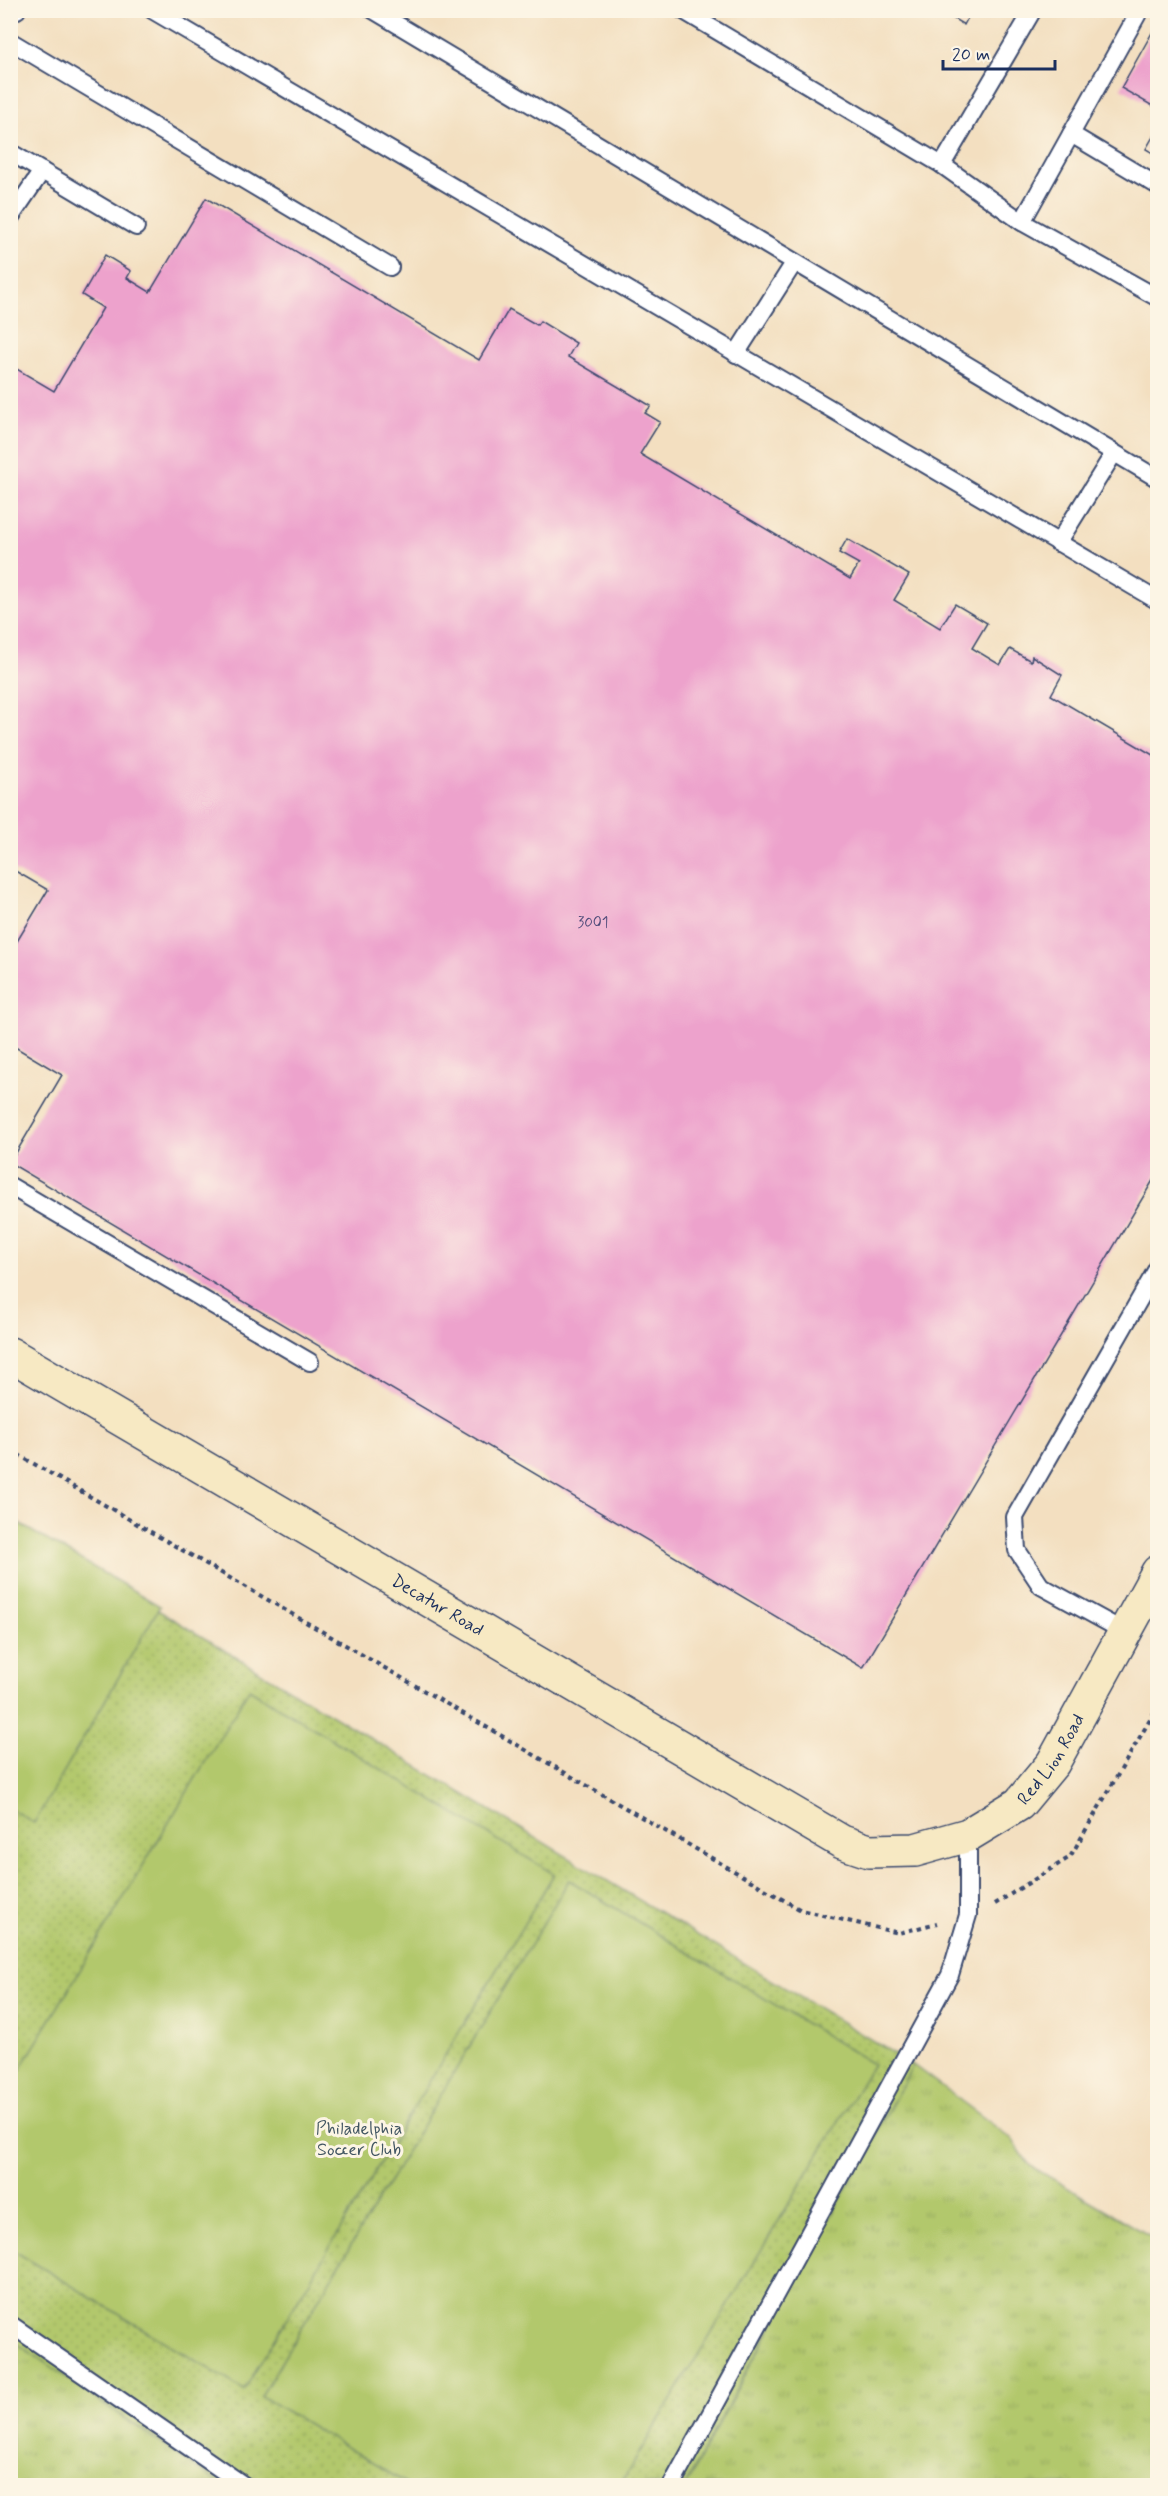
<svg xmlns="http://www.w3.org/2000/svg" width="1168" height="2496" viewBox="0 0 1168 2496" font-family="Mynerve,sans-serif">
<style>
.grass{fill:url(#grass-tufts);stroke:#667c65;stroke-width:1.5}
.park{fill:url(#park-dots);stroke:#667c65;stroke-width:1.5}
.garden{fill:#b2c86c;stroke:#667c65;stroke-width:1.5}
.building{fill:#eda2cc}
.lines{fill:none;stroke-linecap:round;stroke-linejoin:round}
.lane-casing{stroke:#3b496d;stroke-width:20}
.secondary-casing{stroke:#3b496d;stroke-width:36}
.path{stroke:#3b496d;stroke-width:4;stroke-dasharray:4.5 4.5;stroke-linecap:butt}
.lane{stroke:#fff;stroke-width:16}
.secondary{stroke:#f7e9c3;stroke-width:33}
.labels{text-anchor:middle;stroke-width:6;stroke-linejoin:round;paint-order:stroke}
.number-label{font-size:15px;fill:#504c7a}
.street-label{font-size:18px;fill:#1b2f5e;stroke:#fcf5e5}
.park-label{font-size:18px;fill:#415562;stroke:#fcf5e5}
</style>
<defs>
<pattern id="grass-tufts" width="24" height="20" patternUnits="userSpaceOnUse" patternTransform="scale(1.5)"><rect width="24" height="20" fill="#b2c86c"/><path d="M3 7l-1-3M5 7V3M7 7l1-3M15 17l-1-3M17 17v-4M19 17l1-3" fill="none" stroke="#98ac60"/></pattern>
<pattern id="park-dots" width="8" height="8" patternUnits="userSpaceOnUse" patternTransform="scale(1.5)"><rect width="8" height="8" fill="#b2c86c"/><path d="M2 2h.1M6 6h.1" fill="none" stroke="#98ac60" stroke-width="1.8" stroke-linecap="round"/></pattern>
</defs>
<rect width="100%" height="100%" fill="#fcf5e5"/>
<filter id="ink" filterUnits="userSpaceOnUse"><feTurbulence type="fractalNoise" baseFrequency=".0167" numOctaves="2"/><feDisplacementMap in="SourceGraphic" scale="12" xChannelSelector="R" yChannelSelector="G"/><feConvolveMatrix kernelMatrix="1 2 1 2 8 2 1 2 1" color-interpolation-filters="sRGB"/></filter>
<filter id="wash" filterUnits="userSpaceOnUse"><feTurbulence type="fractalNoise" baseFrequency=".008" numOctaves="4" result="noise"/><feDisplacementMap in="SourceGraphic" scale="24" xChannelSelector="R" yChannelSelector="G"/><feGaussianBlur stdDeviation="1.35" result="paint"/><feColorMatrix in="noise" values="0 0 0 0 0 0 0 0 0 0 0 0 0 0 0 0 0 1.4 0 .05"/><feComposite in="paint" operator="in"/></filter>
<g filter="url(#wash)">
<rect width="100%" height="100%" fill="#f3dfc0"/>
<g class="grass">
<path d="M913,2065L1012,2139L1029,2165L1157,2240V2485L685,2486Z"/>
<path d="M11,2339L221,2485H11Z"/>
</g>
<path class="park" d="M10,1521L913,2065L685,2485H222L11,2339Z"/>
<g class="garden">
<path d="M11,1519L160,1606L34,1823L11,1809Z"/>
<path d="M249,1689L554,1874L244,2390L11,2249V2085Z"/>
<path d="M569,1880L873,2064L620,2485H409L261,2396Z"/>
</g>
<g id="blocks">
<g class="building">
<path d="M939,10H972L964,25Z"/>
<path d="M1158,22V109L1121,88Z"/>
<path d="M1158,128V156L1146,149Z"/>
<path d="M206,198L479,360L509,309L537,325L540,321L576,343L568,357L651,406L645,413L660,422L640,454L850,579L859,564L839,553L847,539L909,575L894,600L940,628L955,604L987,623L972,648L1000,665L1010,649L1031,661L1032,656L1062,675L1051,695L1158,758V1172L863,1668L10,1163L62,1075L10,1044V953L48,890L10,868V365L54,391L103,308L82,295L105,255L131,271L127,278L150,292Z"/>
</g>
</g>
</g>
<g filter="url(#ink)">
<use href="#blocks" fill-opacity="0" stroke="#3b496d" stroke-width="1.5"/>
<g class="lines">
<defs>
<g id="lane">
<path d="M152,10L1158,601"/>
<path d="M373,10L1158,479"/>
<path d="M682,10L942,165L1033,10"/>
<path d="M1140,10L1071,134L1158,186"/>
<path d="M10,13L17,10"/>
<path d="M10,41L390,267"/>
<path d="M1071,134L1022,222L1158,298"/>
<path d="M10,152L136,227"/>
<path d="M942,165L1022,222"/>
<path d="M10,218L42,171"/>
<path d="M736,354L794,263"/>
<path d="M1058,543L1114,453"/>
<path d="M10,1186L310,1362"/>
<path d="M1125,1632L1041,1586L1017,1550L1015,1517L1158,1267"/>
<path d="M10,2324L245,2486"/>
<path d="M671,2486L950,1975L968,1915V1835"/>
</g>
<g id="secondary">
<path id="s1" d="M10,1354L842,1842L869,1851L915,1850L968,1835L1019,1804L1053,1763L1158,1572"/>
</g>
</defs>
<use href="#lane" class="lane-casing"/>
<use href="#secondary" class="secondary-casing"/>
<g class="path">
<path d="M10,1450L801,1910L899,1933L937,1923"/>
<path d="M995,1904L1070,1857L1158,1706"/>
</g>
<use href="#lane" class="lane"/>
<use href="#secondary" class="secondary"/>
</g>
</g>
<g class="labels">
<g class="number-label">
<text x="593" y="927">3001</text>
</g>
<g class="street-label">
<text dy="6" stroke="none"><textPath href="#s1" startOffset="496">Decatur Road</textPath></text>
<text dy="6" stroke="none"><textPath href="#s1" startOffset="1209">Red Lion Road</textPath></text>
</g>
<g class="park-label">
<text x="359" y="2134">Philadelphia<tspan x="359" dy="21">Soccer Club</tspan></text>
</g>
</g>
<rect width="1168" height="2496" fill="none" stroke="#fcf5e5" stroke-width="36"/>
<path d="M943 60v9h112v-9" fill="none" stroke="#1b2f5e" stroke-width="3"/>
<text x="952" y="60" font-size="18" fill="#1b2f5e" stroke="#fcf5e5" stroke-width="4.5" paint-order="stroke">20 m</text>
</svg>
